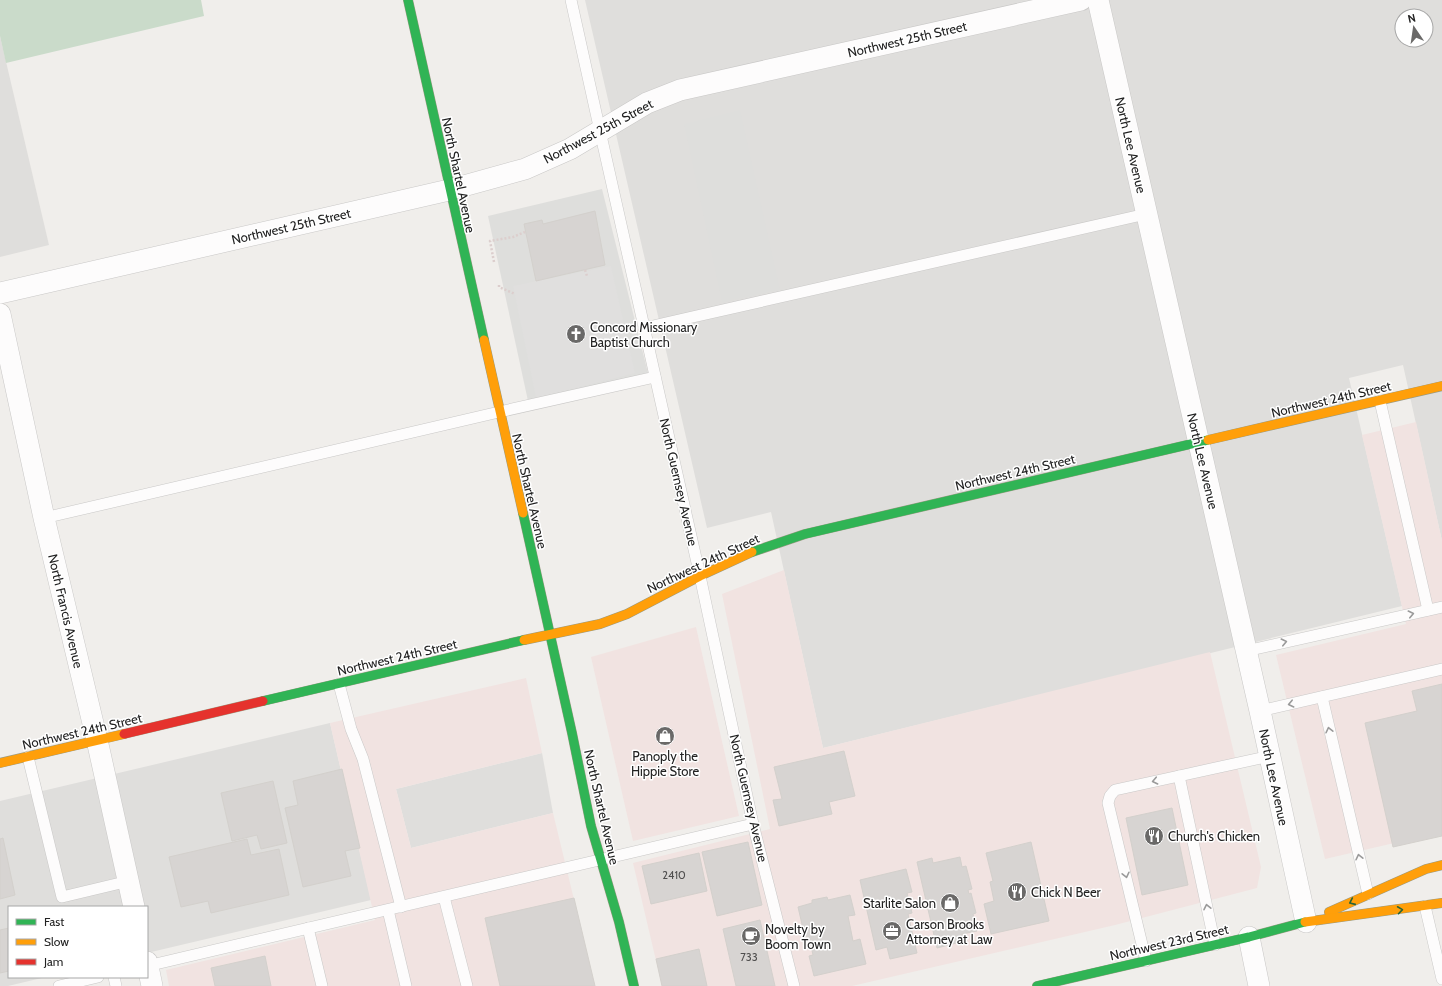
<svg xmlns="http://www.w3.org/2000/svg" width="1442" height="986" viewBox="0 0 1442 986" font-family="Cabin,sans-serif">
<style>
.residential{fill:#dfdedc;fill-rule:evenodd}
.commercial{fill:#f1e3e1}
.religious{fill:#dededc}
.cemetery{fill:#cadbca}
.parking{fill:#e0dfde}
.building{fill:#d7d4d2;stroke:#d3d0cc}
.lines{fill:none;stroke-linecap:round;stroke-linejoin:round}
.lane-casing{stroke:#c9c8c7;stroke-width:12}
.street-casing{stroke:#c9c8c7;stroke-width:22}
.fast-casing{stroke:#999a82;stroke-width:10}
.slow-casing{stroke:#999a82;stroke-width:10}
.jam-casing{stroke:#999a82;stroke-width:10}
.path{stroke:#dccecd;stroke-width:2.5;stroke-dasharray:2 2;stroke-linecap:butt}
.lane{stroke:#fdfcfc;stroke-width:11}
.street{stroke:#fdfcfc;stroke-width:21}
.fast{stroke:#30b455;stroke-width:9}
.slow{stroke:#ff9f0a;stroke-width:9}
.jam{stroke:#e5322d;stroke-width:9}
.oneway{stroke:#9a9a9a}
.oneway2{stroke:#286439}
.labels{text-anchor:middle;stroke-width:3;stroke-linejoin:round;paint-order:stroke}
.number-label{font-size:11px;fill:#4f4e4e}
.street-label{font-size:13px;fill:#222;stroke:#fff}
.poi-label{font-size:13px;fill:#222;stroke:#fff;text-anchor:start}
</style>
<rect width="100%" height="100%" fill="#f0eeeb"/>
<g class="residential">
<path d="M585,0H1442V541L1403,365L1349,378L1402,606L823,748L771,512L707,528ZM1402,16H1426V40H1402Z"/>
<path d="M0,36L49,245L0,257Z"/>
<path d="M330,723L371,900L147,953V907H9V977H46L8,986H0V801Z"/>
<path d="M542,753L553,813L411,848L396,789Z"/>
</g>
<g class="commercial">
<path d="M1416,422L1442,541V832L1325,859L1276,655L1406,624L1362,435Z"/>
<path d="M784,570L823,748L1210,652L1261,867L1257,888L1115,925L852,986H662L633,863L770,829L722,594Z"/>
<path d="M696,627L739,816L633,841L591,657Z"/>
<path d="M526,678L542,753L396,789L411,848L553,813L595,986H169L166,970L375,920L330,723Z"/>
</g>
<g class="religious">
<path d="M740,110L780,290L722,302L684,124Z"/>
<path d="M602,189L648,373L528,401L488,216Z"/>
</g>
<path class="cemetery" d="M0,0H201L204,16L6,63L0,36Z"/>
<path class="parking" d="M611,266L635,373L536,398L513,286Z"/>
<g class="building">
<path d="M595,211L605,265L536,281L524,224L542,220L543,224Z"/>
<path d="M1442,684V836L1393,847L1365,723L1417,711L1412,691Z"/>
<path d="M844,751L855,796L829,802L832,814L779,826L773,800L782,799L774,767Z"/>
<path d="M342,769L360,848L345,851L351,876L303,887L285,808L298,805L293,781Z"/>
<path d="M273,781L287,843L261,849L257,835L232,841L221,793Z"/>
<path d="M1172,808L1188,885L1142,895L1126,818Z"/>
<path d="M3,838L15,895L0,899V839Z"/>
<path d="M247,839L251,855L279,849L289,895L211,913L208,901L181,907L169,857Z"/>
<path d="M748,842L762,905L717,916L702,852Z"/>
<path d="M1031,842L1049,921L991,934L984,904L994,901L990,882L993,881L986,853Z"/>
<path d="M699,853L707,891L651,904L642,866Z"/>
<path d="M960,857L962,867L966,866L972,889L968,890L969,894L971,893L976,913L973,914L977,931L962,934L964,941L937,948L917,862L932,858L933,863Z"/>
<path d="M906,869L912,892L907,893L912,913L908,914L917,953L890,959L887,947L876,950L860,880Z"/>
<path d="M850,895L855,915L848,916L853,941L860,939L866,964L814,976L809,956L813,955L809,937H805L798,907L812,903V900L827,897L828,900Z"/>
<path d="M574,898L595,986H500L485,918Z"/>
<path d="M760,920L775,986H736L723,929Z"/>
<path d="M9,928V971L0,973V930Z"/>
<path d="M699,949L707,986H662L656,959Z"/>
<path d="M265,956L271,986H215L211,968Z"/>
</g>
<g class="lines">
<defs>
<g id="lane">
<path d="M571,0L600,131L700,576L753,824L794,986"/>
<path d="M644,328L1146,214"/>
<path d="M1380,401L1428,610"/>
<path d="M44,518L499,412L655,377"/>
<path d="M1246,651L1442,607"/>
<path d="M339,684L351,729L363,759L401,907"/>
<path d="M1322,697L1368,894"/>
<path d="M1260,711L1442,669"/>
<path d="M28,757L62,897L129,881"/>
<path d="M1179,776L1270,756"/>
<path d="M444,897L467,986"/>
<path d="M1425,906L1442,979"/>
<path d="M388,910L406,986"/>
<path d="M308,928L322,986"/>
<path d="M1146,961L1108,803L1110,796L1115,790L1179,776L1215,945"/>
<path d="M147,966L753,824"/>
<path d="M114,977L116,986"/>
<path d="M59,986L98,977"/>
</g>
<g id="street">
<path d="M1098,0L1260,711L1306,922"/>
<path d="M0,293L449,190L525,169L570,149L647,103L680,90L1081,0"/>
<path d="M0,314L44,518L97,740L134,907"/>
<path d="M1249,937L1259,986"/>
<path d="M147,962L152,986"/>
</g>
<g id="fast">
<path d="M408,0L484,340"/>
<path d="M523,513L572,733L591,826L619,922L634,986"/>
<path d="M752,552L805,534L1208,440"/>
<path d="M263,701L524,640"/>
<path d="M1037,986L1249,937L1305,922"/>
</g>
<g id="slow">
<path d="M484,340L523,513"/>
<path d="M1208,440L1442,386"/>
<path d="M524,640L600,624L627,614L700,576L752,552"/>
<path d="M0,763L124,734"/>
<path d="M1329,912L1426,869L1442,865"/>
<path d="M1305,922L1442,903"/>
</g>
<path id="jam" d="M124,734L263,701"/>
</defs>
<use href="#lane" class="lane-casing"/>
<use href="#street" class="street-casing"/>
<use href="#fast" class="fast-casing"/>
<use href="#slow" class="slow-casing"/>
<use href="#jam" class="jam-casing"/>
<g class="path">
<path d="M494,262L490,241L513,237L525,232"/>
<path d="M585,270L587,276"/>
<path d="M499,285V287L515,294"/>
</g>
<use href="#lane" class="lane"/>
<use href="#street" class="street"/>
<use href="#fast" class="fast"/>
<use href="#slow" class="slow"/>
<use href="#jam" class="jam"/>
</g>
<defs><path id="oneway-chevron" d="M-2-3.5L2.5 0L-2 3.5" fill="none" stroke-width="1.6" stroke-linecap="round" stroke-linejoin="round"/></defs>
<g class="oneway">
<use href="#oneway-chevron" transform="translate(1411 614) rotate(-13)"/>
<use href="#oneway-chevron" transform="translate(1284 642) rotate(-13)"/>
<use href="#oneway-chevron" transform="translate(1291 704) rotate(167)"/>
<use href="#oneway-chevron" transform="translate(1329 730) rotate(-103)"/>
<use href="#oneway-chevron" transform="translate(1155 781) rotate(168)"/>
<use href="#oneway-chevron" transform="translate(1359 857) rotate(-103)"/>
<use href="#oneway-chevron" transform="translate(1126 875) rotate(77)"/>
<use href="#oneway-chevron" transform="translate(1207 907) rotate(-102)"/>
</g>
<g class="oneway2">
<use href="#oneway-chevron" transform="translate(1352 902) rotate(156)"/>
<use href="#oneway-chevron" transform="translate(1400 910) rotate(-8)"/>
</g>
<defs>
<symbol id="church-disc" viewBox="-11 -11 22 22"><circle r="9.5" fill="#6a6968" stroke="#fff"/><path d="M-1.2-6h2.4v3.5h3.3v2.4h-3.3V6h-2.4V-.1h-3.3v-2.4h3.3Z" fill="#fff"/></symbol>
<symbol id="shop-disc" viewBox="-11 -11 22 22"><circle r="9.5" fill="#6a6968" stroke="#fff"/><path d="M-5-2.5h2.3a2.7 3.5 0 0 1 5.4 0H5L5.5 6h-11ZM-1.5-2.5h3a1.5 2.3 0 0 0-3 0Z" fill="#fff"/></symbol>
<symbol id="restaurant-disc" viewBox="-11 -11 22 22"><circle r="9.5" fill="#6a6968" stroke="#fff"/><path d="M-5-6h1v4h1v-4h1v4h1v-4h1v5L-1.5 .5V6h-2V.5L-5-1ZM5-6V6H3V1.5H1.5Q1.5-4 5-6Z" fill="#fff"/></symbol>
<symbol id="office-disc" viewBox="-11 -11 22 22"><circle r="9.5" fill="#6a6968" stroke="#fff"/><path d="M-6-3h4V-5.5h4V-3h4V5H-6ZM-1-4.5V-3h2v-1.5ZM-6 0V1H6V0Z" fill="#fff"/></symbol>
<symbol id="cafe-disc" viewBox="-11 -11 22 22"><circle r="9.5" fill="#6a6968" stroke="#fff"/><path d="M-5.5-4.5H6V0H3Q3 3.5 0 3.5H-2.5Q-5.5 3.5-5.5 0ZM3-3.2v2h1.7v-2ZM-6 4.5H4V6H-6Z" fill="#fff"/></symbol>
</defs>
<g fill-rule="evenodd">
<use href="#church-disc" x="565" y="323" width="22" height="22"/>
<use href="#shop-disc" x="654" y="725" width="22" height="22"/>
<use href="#restaurant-disc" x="1143" y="825" width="22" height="22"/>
<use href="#restaurant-disc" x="1006" y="881" width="22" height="22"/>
<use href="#shop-disc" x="939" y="892" width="22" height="22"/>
<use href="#office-disc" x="881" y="920" width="22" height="22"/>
<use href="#cafe-disc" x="740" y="925" width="22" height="22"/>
</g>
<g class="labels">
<g class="number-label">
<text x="674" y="879">2410</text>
<text x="749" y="961">733</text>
</g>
<g class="street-label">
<text transform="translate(907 39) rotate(-13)" y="5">Northwest 25th Street</text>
<text transform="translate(598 131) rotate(-28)" y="5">Northwest 25th Street</text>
<text transform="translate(1131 145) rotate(77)" y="5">North Lee Avenue</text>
<text transform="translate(459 175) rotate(78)" y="5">North Shartel Avenue</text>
<text transform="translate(291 226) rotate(-13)" y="5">Northwest 25th Street</text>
<text transform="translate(1331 399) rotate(-13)" y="5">Northwest 24th Street</text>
<text transform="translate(1203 461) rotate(77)" y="5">North Lee Avenue</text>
<text transform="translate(1015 472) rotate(-13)" y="5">Northwest 24th Street</text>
<text transform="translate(679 482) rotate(77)" y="5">North Guernsey Avenue</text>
<text transform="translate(530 491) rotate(77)" y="5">North Shartel Avenue</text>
<text transform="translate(703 563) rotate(-25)" y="5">Northwest 24th Street</text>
<text transform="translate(66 611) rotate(77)" y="5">North Francis Avenue</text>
<text transform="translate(397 657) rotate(-13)" y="5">Northwest 24th Street</text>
<text transform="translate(82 731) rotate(-13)" y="5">Northwest 24th Street</text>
<text transform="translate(1274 777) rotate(78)" y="5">North Lee Avenue</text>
<text transform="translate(749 798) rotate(77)" y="5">North Guernsey Avenue</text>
<text transform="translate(602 807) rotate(77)" y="5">North Shartel Avenue</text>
<text transform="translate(1169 942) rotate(-13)" y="5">Northwest 23rd Street</text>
</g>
<g class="poi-label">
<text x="590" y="332">Concord Missionary<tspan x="590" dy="15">Baptist Church</tspan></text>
<text x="665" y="761" text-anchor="middle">Panoply the<tspan x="665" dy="15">Hippie Store</tspan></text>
<text x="1168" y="841">Church's Chicken</text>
<text x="1031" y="897">Chick N Beer</text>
<text x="936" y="908" text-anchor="end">Starlite Salon</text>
<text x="906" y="929">Carson Brooks<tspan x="906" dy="15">Attorney at Law</tspan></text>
<text x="765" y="934">Novelty by<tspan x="765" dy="15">Boom Town</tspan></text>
</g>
</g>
<rect x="8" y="906" width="140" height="72" fill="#ffffff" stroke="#a7a7a7"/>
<rect x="16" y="919" width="20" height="6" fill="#30b455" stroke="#a7a7a7"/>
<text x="44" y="926" font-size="12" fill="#222222">Fast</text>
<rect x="16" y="939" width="20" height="6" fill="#ff9f0a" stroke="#a7a7a7"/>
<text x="44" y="946" font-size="12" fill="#222222">Slow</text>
<rect x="16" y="959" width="20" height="6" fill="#e5322d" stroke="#a7a7a7"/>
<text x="44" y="966" font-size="12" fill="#222222">Jam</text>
<g transform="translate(1414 28) rotate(347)"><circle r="19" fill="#ffffff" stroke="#a7a7a7"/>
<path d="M0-3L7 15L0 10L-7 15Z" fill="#6a6968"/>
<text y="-6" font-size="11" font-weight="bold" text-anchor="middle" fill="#222222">N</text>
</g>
</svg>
